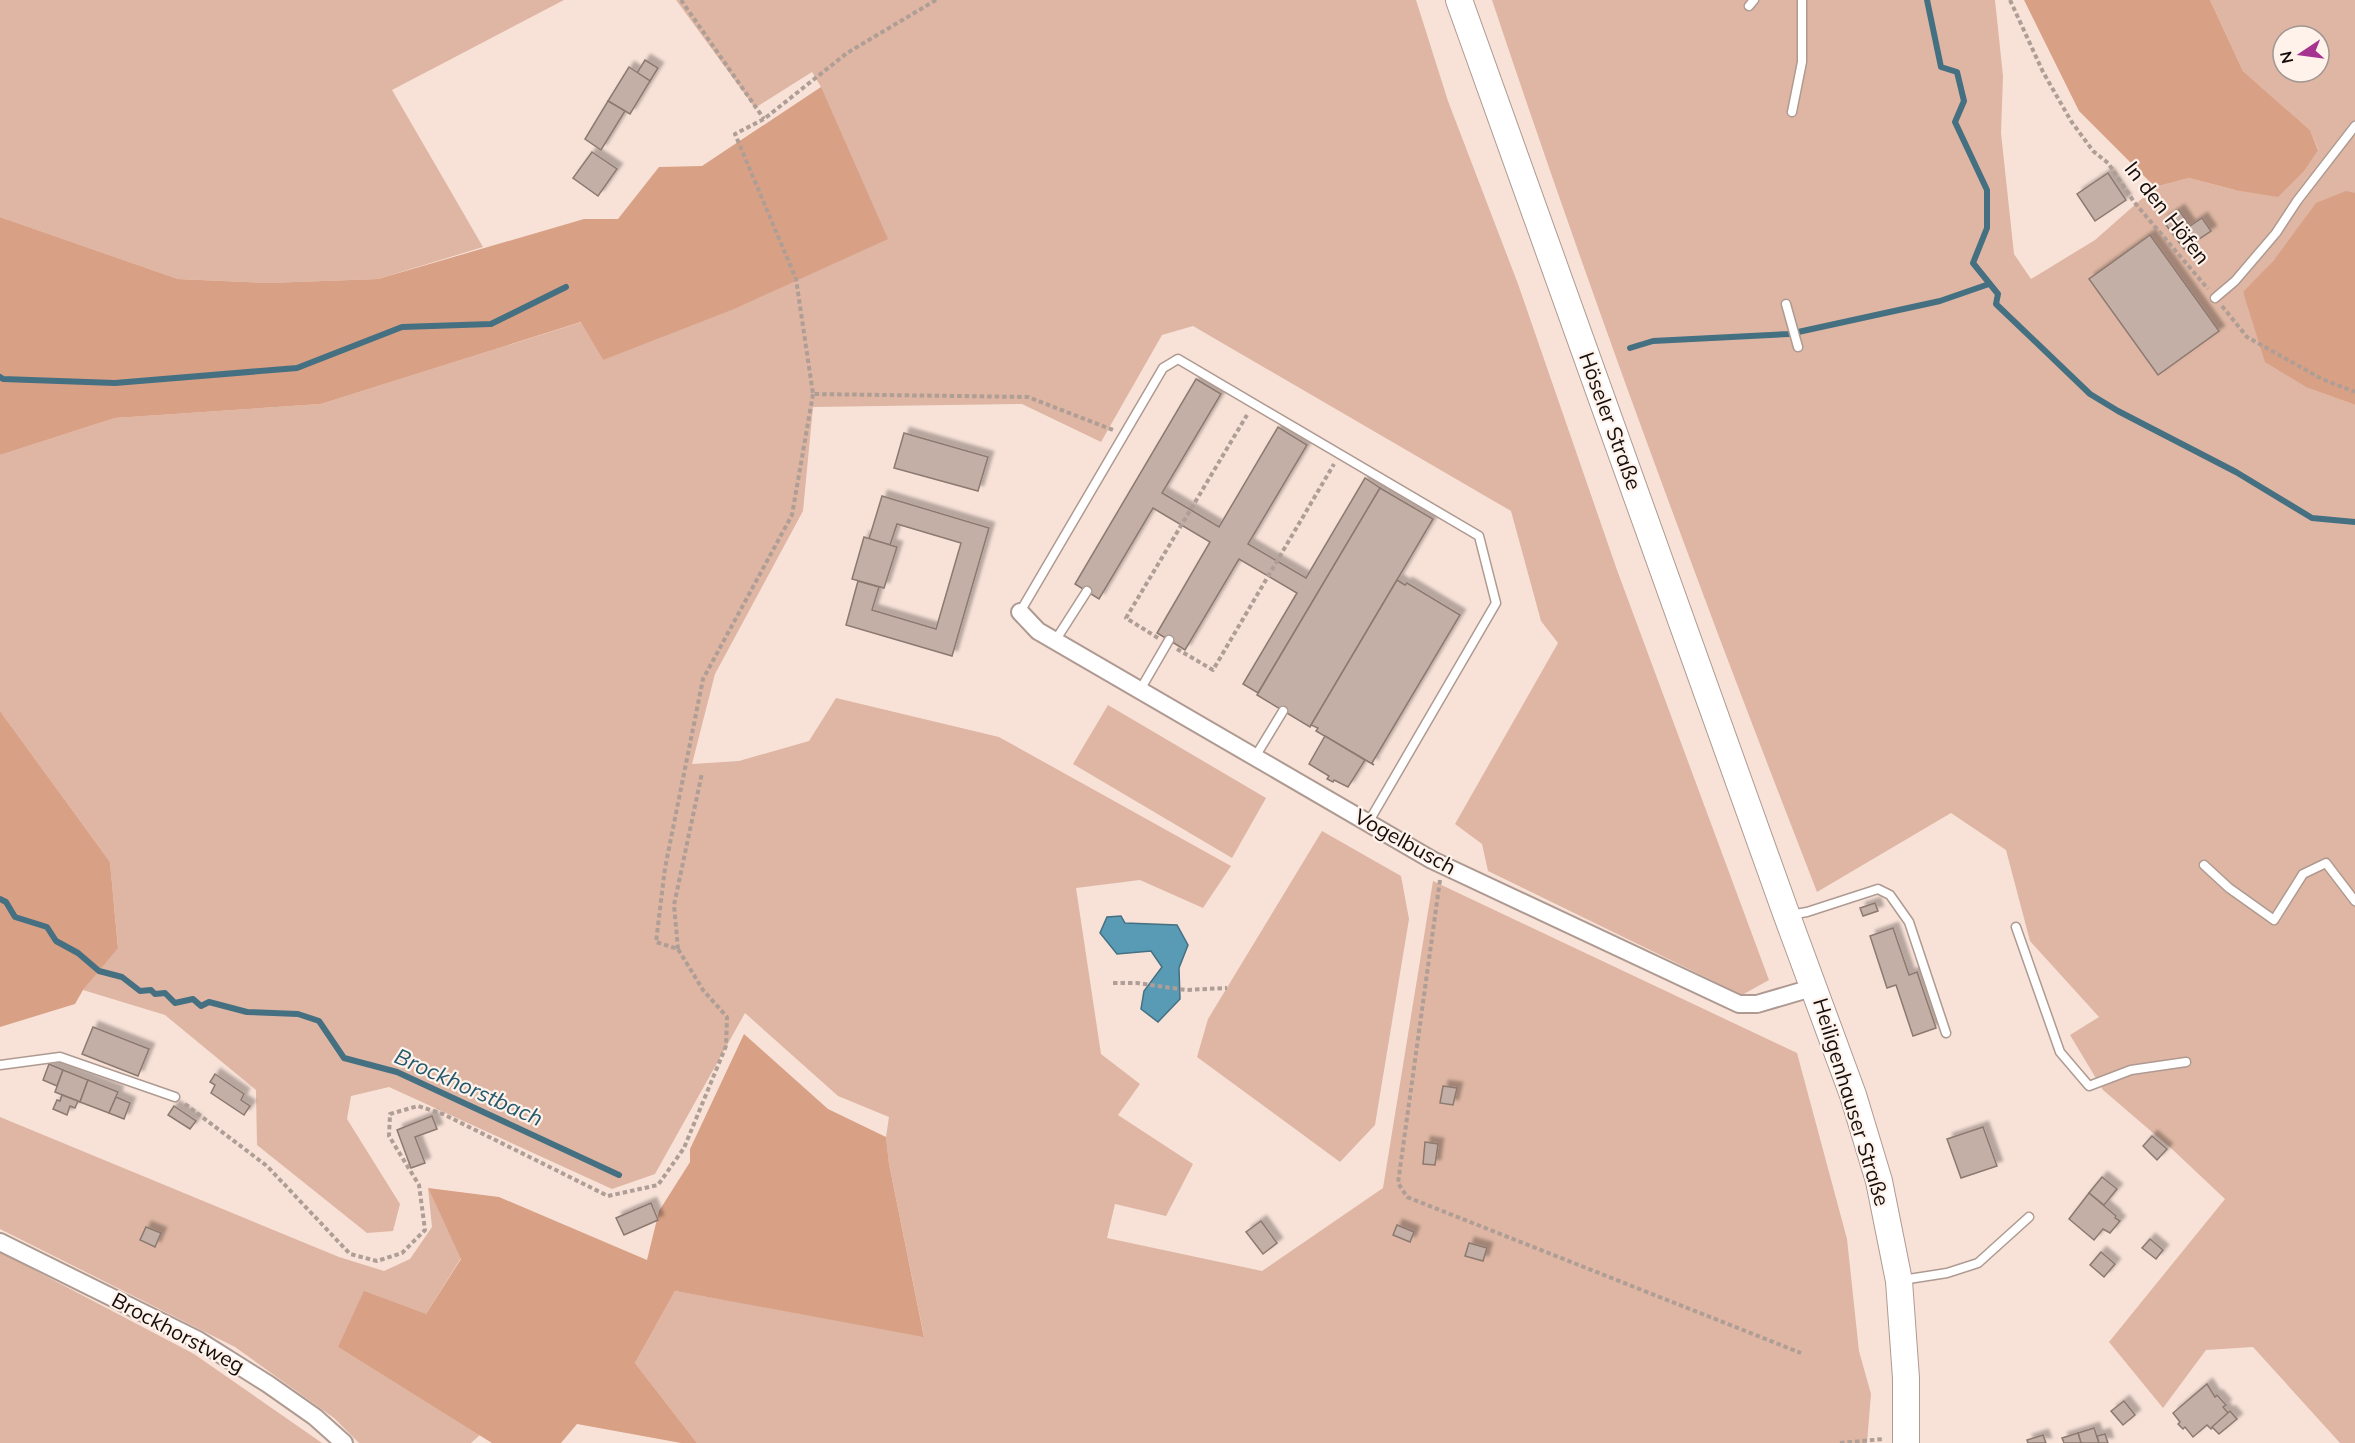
<svg xmlns="http://www.w3.org/2000/svg" width="2355" height="1443" viewBox="0 0 2355 1443" font-family="Mulish,sans-serif">
<style>
.green{fill:#deb6a3;fill-rule:evenodd}
.forest{fill:#d8a085}
.water{fill:#599bb5;stroke:#447082;stroke-width:1.5}
.lines{fill:none;stroke-linecap:round;stroke-linejoin:round}
.stream{stroke:#447082;stroke-width:6}
.building{fill:#c3afa5;stroke:#8c7970;stroke-width:1.5;filter:url(#shadow)}
.service-casing{stroke:#ae9a91;stroke-width:11}
.minor-casing{stroke:#ae9a91;stroke-width:20}
.primary-casing{stroke:#ae9a91;stroke-width:28}
.path{stroke:#af9e96;stroke-width:4;stroke-dasharray:4.5 3;stroke-linecap:butt}
.service{stroke:#fff;stroke-width:8}
.minor{stroke:#fff;stroke-width:16}
.primary{stroke:#fff;stroke-width:26}
.labels{text-anchor:middle;stroke-width:4.5;stroke-linejoin:round;paint-order:stroke}
.street-label{font-size:21px;fill:#140d0a;stroke:#fff2eb}
.water-label{font-size:22px;font-style:italic;fill:#23596c;stroke:#fff2eb}
</style>
<defs>
<filter id="shadow"><feDropShadow dx="5.5" dy="-5.5" stdDeviation="1.5" flood-color="#0004"/></filter>
</defs>
<rect width="100%" height="100%" fill="#f8e2d8"/>
<g class="green">
<path d="M0,0H564L392,90L483,247L378,279L268,283L178,279L0,217Z"/>
<path d="M676,0H1416L1448,101L1518,284L1617,570L1769,980L1742,995L1488,871L1482,844L1455,824L1558,643L1541,621L1511,511L1193,326L1162,335L1101,442L1022,404L813,407L803,511L715,674L692,764L739,761L809,741L836,698L999,737L1231,866L1203,908L1140,880L1076,888L1101,1054L1140,1084L1118,1115L1193,1164L1166,1216L1115,1204L1107,1238L1262,1271L1383,1188L1433,881L1797,1053L1847,1239L1859,1351L1871,1394L1867,1443H697L635,1363L675,1291L924,1336L889,1164L886,1137L889,1117L838,1096L745,1013L655,1174L612,1189L389,1087L351,1096L347,1119L400,1204L393,1231L367,1233L257,1145L256,1090L165,1015L83,990L118,947L110,862L0,711V455L115,418L321,404L582,322L603,360L821,87L812,72L755,108Z"/>
<path d="M1492,0H1995L2003,76L2001,133L2014,254L2031,279L2095,240L2155,187L2189,178L2235,190L2305,170L2318,149L2310,130L2243,71L2210,0H2355V197L2274,260L2243,293L2308,388L2355,405V1443H2340L2253,1347L2206,1350L2163,1408L2109,1342L2225,1199L2173,1150L2103,1090L2070,1035L2099,1017L2030,941L2006,850L1951,813L1817,892C1702,597 1592,300 1492,0ZM2283,36H2319V72H2283Z"/>
<path d="M1108,705L1266,798L1232,858L1073,764Z"/>
<path d="M1322,831L1401,876L1409,919L1375,1125L1340,1162L1197,1057L1208,1019Z"/>
<path d="M0,1117L339,1257L384,1271L410,1259L432,1227L428,1188L461,1258L426,1314L338,1347L480,1435L471,1443H359L334,1418L235,1347L0,1229Z"/>
<path d="M0,1252L194,1354L322,1443H0Z"/>
</g>
<g class="forest">
<path d="M2024,0H2210L2243,71L2310,130L2318,150L2305,170L2278,197L2235,190L2189,178L2155,187L2079,111Z"/>
<path d="M821,87L888,239L734,309L603,360L581,322L321,404L115,418L0,455V217L178,279L268,283L378,279L584,219H618L659,167L702,166Z"/>
<path d="M2346,191L2355,193V405L2308,388L2265,362L2243,292L2274,260L2316,203Z"/>
<path d="M0,711L110,862L118,948L83,990L75,1004L0,1027Z"/>
<path d="M744,1034L828,1109L886,1137L889,1164L924,1337L675,1291L635,1363L697,1443H681L577,1424L561,1443H492L338,1347L364,1291L426,1314L461,1259L428,1188L499,1197L647,1260L659,1211L690,1162V1149Z"/>
</g>
<path class="water" d="M1121,916L1125,923L1177,925L1188,945L1179,968L1180,999L1158,1022L1141,1009L1144,991L1162,967L1151,951L1117,954L1100,933L1107,917Z"/>
<g class="lines">
<g class="stream">
<path d="M1927,0L1941,67L1957,72L1964,101L1955,122L1987,190V228L1973,263L1998,294L1996,304L2090,394L2118,411L2236,472L2312,518L2355,522"/>
<path d="M1630,348L1653,341L1789,334L1940,301L1989,284"/>
<path d="M0,377L3,379L115,383L297,368L402,327L491,324L566,287"/>
<path d="M0,899L6,902L15,917L47,927L56,941L78,953L99,971L122,977L140,991L151,990L155,994L165,993L175,1003L193,999L201,1006L209,1002L247,1012L298,1014L319,1021L344,1058L397,1072L619,1175"/>
</g>
</g>
<g class="building">
<path d="M645,60L658,68L650,81L637,73Z"/>
<path d="M629,67L650,81L630,114L608,101Z"/>
<path d="M608,101L625,111L601,150L585,139Z"/>
<path d="M592,152L617,169L598,196L573,178Z"/>
<path d="M2108,173L2126,200L2095,221L2077,194Z"/>
<path d="M2179,210L2190,226L2202,218L2211,231L2184,249L2163,221Z"/>
<path d="M2150,235L2219,331L2158,375L2089,279Z"/>
<path d="M1196,379L1221,394L1162,493L1191,510L1219,527L1278,427L1307,445L1248,544L1306,578L1365,478L1380,488L1258,693L1243,684L1297,593L1239,559L1185,650L1169,640L1157,633L1210,542L1153,508L1099,599L1075,584Z"/>
<path d="M904,433L988,457L978,491L894,468Z"/>
<path d="M1380,488L1433,519L1310,727L1257,695Z"/>
<path d="M882,496L989,528L952,656L846,625L858,581L879,587L872,610L936,629L961,543L897,524L890,545L869,539Z"/>
<path d="M864,537L897,547L884,588L852,579Z"/>
<path d="M1397,580L1405,585L1407,583L1460,615L1372,763L1374,765L1316,731L1318,728L1311,725Z"/>
<path d="M1325,736L1365,760L1348,787L1334,780L1333,782L1327,779L1329,776L1309,764Z"/>
<path d="M1875,903L1878,911L1863,916L1860,908Z"/>
<path d="M1893,928L1909,975L1917,972L1936,1028L1913,1036L1896,985L1887,988L1870,936Z"/>
<path d="M93,1027L149,1049L138,1076L82,1054Z"/>
<path d="M49,1064L63,1070L57,1086L43,1080Z"/>
<path d="M63,1070L88,1080L80,1102L55,1092Z"/>
<path d="M215,1074L244,1094L241,1100L250,1106L244,1115L211,1093L215,1085L210,1082Z"/>
<path d="M88,1080L118,1092L109,1113L80,1102Z"/>
<path d="M1443,1086L1457,1088L1453,1105L1440,1103Z"/>
<path d="M62,1095L78,1101L75,1108L70,1106L67,1115L53,1109L57,1100L60,1101Z"/>
<path d="M116,1097L130,1103L124,1119L109,1113Z"/>
<path d="M174,1106L196,1121L190,1129L168,1115Z"/>
<path d="M432,1116L437,1129L415,1137L425,1163L411,1168L397,1130Z"/>
<path d="M1983,1127L1997,1166L1961,1178L1947,1139Z"/>
<path d="M2152,1136L2167,1149L2157,1160L2143,1146Z"/>
<path d="M1425,1142L1438,1144L1435,1165L1423,1164Z"/>
<path d="M2102,1177L2117,1189L2104,1205L2089,1193Z"/>
<path d="M2089,1193L2116,1216L2115,1218L2120,1221L2110,1233L2103,1229L2094,1240L2069,1219Z"/>
<path d="M651,1203L658,1220L624,1235L616,1218Z"/>
<path d="M1261,1221L1277,1243L1263,1254L1246,1232Z"/>
<path d="M1397,1225L1414,1232L1410,1242L1393,1235Z"/>
<path d="M146,1227L161,1233L155,1247L140,1240Z"/>
<path d="M2150,1239L2163,1250L2156,1259L2142,1248Z"/>
<path d="M1469,1243L1487,1248L1483,1261L1465,1256Z"/>
<path d="M2101,1252L2115,1264L2104,1277L2090,1265Z"/>
<path d="M2207,1384L2215,1397L2217,1395L2226,1405L2223,1407L2229,1414L2211,1429L2207,1425L2193,1437L2185,1427L2183,1429L2178,1424L2180,1422L2173,1413Z"/>
<path d="M2124,1401L2135,1415L2123,1425L2111,1411Z"/>
<path d="M2230,1411L2237,1419L2219,1434L2212,1427Z"/>
<path d="M2094,1428L2099,1443H2081L2078,1433Z"/>
<path d="M2078,1433L2081,1443H2064L2062,1438Z"/>
<path d="M2105,1434L2108,1443H2099L2097,1436Z"/>
<path d="M2043,1435L2046,1443H2028L2027,1440Z"/>
</g>
<g class="lines">
<defs>
<g id="service">
<path d="M1749,6L1754,0"/>
<path d="M1792,112L1802,62V0"/>
<path d="M2215,298L2235,281L2276,233L2297,201L2355,126"/>
<path d="M1786,304L1798,347"/>
<path d="M1020,612L1163,368L1178,359L1479,536L1496,603L1368,823"/>
<path d="M1055,641L1087,591"/>
<path d="M1140,690L1169,640"/>
<path d="M1255,757L1283,711"/>
<path d="M2204,865L2229,888L2274,920L2303,874L2326,863L2355,901"/>
<path d="M1790,915L1807,912L1878,889L1890,895L1909,922L1946,1033"/>
<path d="M2016,927L2060,1052L2089,1086L2131,1070L2186,1062"/>
<path d="M0,1065L60,1057L175,1097"/>
<path d="M1902,1280L1947,1273L1978,1263L2029,1217"/>
</g>
<g id="minor">
<path d="M1020,612L1038,631L1432,860L1739,1004H1757L1815,987"/>
<path d="M0,1242L198,1340L268,1384L315,1417L344,1443"/>
</g>
<path id="primary" d="M1459,0L1787,916L1853,1095L1879,1181L1899,1281L1906,1378V1443"/>
</defs>
<use href="#service" class="service-casing"/>
<use href="#minor" class="minor-casing"/>
<use href="#primary" class="primary-casing"/>
<g class="path">
<path d="M681,0L764,119"/>
<path d="M936,0L847,53L764,119L735,134L796,279L813,394L1028,397L1113,430"/>
<path d="M2010,0L2043,72L2071,121L2093,151L2108,163L2134,202L2208,289"/>
<path d="M2222,306L2247,337L2322,379L2355,392"/>
<path d="M1158,638L1126,618L1247,415"/>
<path d="M1177,649L1213,670L1334,464"/>
<path d="M1440,880L1398,1183L1407,1197L1801,1353"/>
<path d="M678,949L674,905L702,773"/>
<path d="M1113,983H1137L1186,990L1227,988"/>
<path d="M185,1104L267,1166L350,1254L377,1261L402,1253L425,1230L419,1185L389,1136L390,1114L418,1106L443,1114L608,1196L658,1185L684,1148L726,1046L727,1017L703,990L678,949L656,942L665,868L703,679L792,515L813,394"/>
<path d="M1840,1443L1884,1439"/>
</g>
<use href="#service" class="service"/>
<use href="#minor" class="minor"/>
<use href="#primary" class="primary"/>
</g>
<g class="labels">
<g class="street-label">
<text transform="translate(2167 213) rotate(52)" y="7">In den Höfen</text>
<text transform="translate(1610 421) rotate(70)" y="7">Höseler Straße</text>
<text transform="translate(1405 842) rotate(29)" y="7">Vogelbusch</text>
<text transform="translate(1851 1102) rotate(73)" y="7">Heiligenhauser Straße</text>
<text transform="translate(178 1333) rotate(28)" y="7">Brockhorstweg</text>
</g>
<g class="water-label">
<text transform="translate(469 1087) rotate(24)" y="8">Brockhorstbach</text>
</g>
</g>
<g transform="translate(2301 54) rotate(257)"><circle r="28" fill="#fff2eb" stroke="#a19691" stroke-width="1.5"/>
<path d="M0-4.5L10 22L0 15L-10 22Z" fill="#a43490"/>
<text y="-9" font-size="16" font-weight="bold" text-anchor="middle" fill="#140d0a">N</text>
</g>
</svg>
